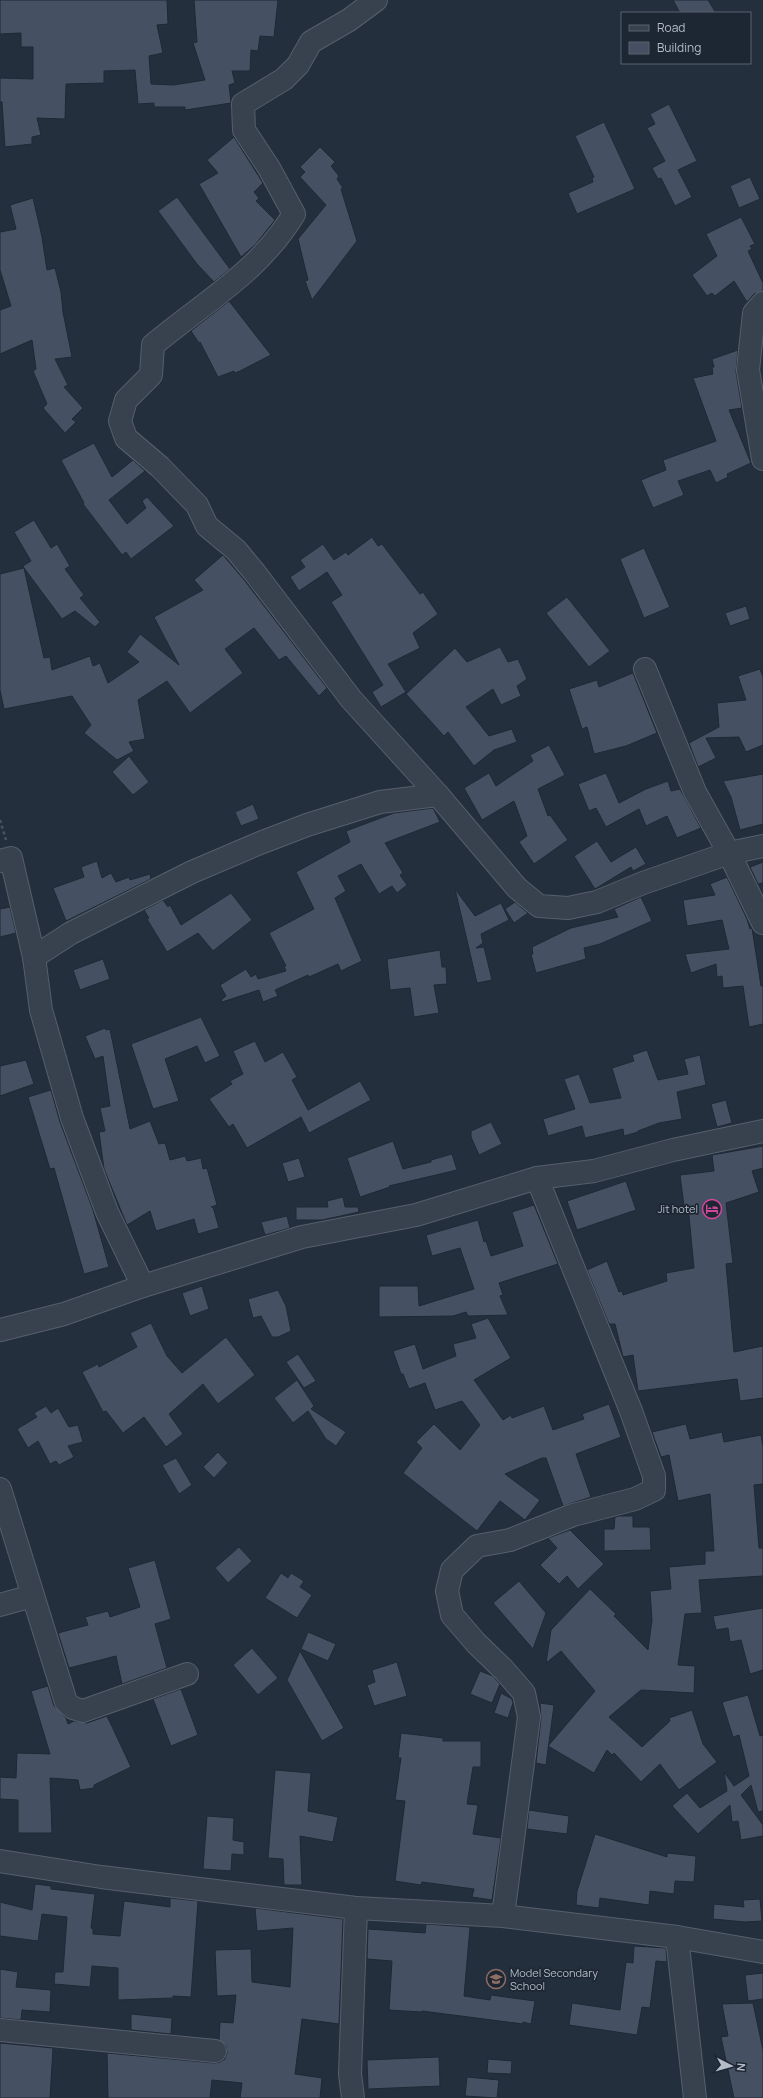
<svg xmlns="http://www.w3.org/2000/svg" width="763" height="2098" viewBox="0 0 763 2098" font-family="Manrope,sans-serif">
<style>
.building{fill:#455162;stroke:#1f2835}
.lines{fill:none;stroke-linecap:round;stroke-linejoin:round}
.minor-casing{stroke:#565f6c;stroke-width:24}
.path{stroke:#44595c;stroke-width:2.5;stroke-dasharray:3 3;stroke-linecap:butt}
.minor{stroke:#38414e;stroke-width:22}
.labels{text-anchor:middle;stroke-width:3.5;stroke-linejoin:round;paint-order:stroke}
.poi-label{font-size:11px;fill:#b4bcc9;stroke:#1d2633;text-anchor:end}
</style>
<rect width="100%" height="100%" fill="#242f3e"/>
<g class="building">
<path d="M0,0H167L168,24L157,25L163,53L149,56L151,84L174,85L205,80L193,43L197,42L194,0H278L274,37L260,36L258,51L251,50L250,71H232L235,83L229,85L231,103L185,110V107H154V103L138,104L135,70L104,71V83L66,84L65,119L37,118L41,135L32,137V144L5,147L2,102H0V78L33,79V47H21V33L0,34Z"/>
<path d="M673,0H708L716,13H680Z"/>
<path d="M669,104L697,161L678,170L692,197L675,206L661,178L658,179L652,168L665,161L647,128L655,124L650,114Z"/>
<path d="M604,122L635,189L577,214L568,193L593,182L592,178L594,177L575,136Z"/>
<path d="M234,137L263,183L254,192L259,198L256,201L275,220L255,245L241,257L199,184L218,173L207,160Z"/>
<path d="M320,147L335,162L331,166L339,176L337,179L343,188L341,189L357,241L312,300L305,281L308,280L298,239L326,205L300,177L305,172L300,167Z"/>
<path d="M750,177L760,199L739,208L730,186Z"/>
<path d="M177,197L230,269L214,282L197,264L158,211Z"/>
<path d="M33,198L42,237L47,270L55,268L61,292L63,312L72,357L55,359L68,385L64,387L83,408L72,419L76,422L65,433L43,408L47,404L33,371L36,369L32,340L0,354V310L11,306L0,270V232L16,229L10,205Z"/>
<path d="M741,217L755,244L750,246L752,249L748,251L763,283V291L754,294L747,302L734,281L715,296L712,293L707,296L692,275L717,256L706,234Z"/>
<path d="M229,301L271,355L240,371L235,373L234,371L218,377L200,342L199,343L191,331Z"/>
<path d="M738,350L736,372L742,408L729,410L751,463L727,474L728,477L716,483L710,470L678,481L684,495L653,508L641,480L666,470L663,460L716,441L693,378L713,374L712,367H714L712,359Z"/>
<path d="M94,443L112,477L133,460L145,471L109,500L127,524L146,508L142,501L147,497L174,526L131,559L126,552L122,555L83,504L84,503L61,460Z"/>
<path d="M34,520L51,548L57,544L70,566L65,569L84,595L80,598L100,622L95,627L75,611L62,619L24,568L44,658L50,657L52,670L90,656L93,666L100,663L108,683L139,662L127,652L140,634L179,665L154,617L203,590L194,580L223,555L245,581L327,688L319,696L286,656L279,660L254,628L225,649L243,673L190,713L167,681L138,700L145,739L129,742L134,751L117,760L84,733L91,725L72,696L4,709L0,690V574L24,568L23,566L31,561L14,532Z"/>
<path d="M372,537L378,546L382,544L420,594L423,592L438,614L413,633L420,648L388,664L406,692L381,707L372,692L383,685L331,602L342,595L327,572L299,591L290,577L305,567L300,560L323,544L334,560L346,552L348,555Z"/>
<path d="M644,548L670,607L644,618L620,559Z"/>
<path d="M567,597L610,651L589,667L546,613Z"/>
<path d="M746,606L750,619L730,626L725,613Z"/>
<path d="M500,647L508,662L518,659L527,679L517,686L521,696L501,705L493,689L466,707L489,736L512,729L517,742L494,750L474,766L448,732L444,736L406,694L455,648L467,662Z"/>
<path d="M760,669L763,677V745L746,752L739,737L706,738L716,758L698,767L689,743L719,727L717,703L746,700L738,676Z"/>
<path d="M633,673L657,733L626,746L594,754L587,727L582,729L569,689L597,680L599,687Z"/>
<path d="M549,745L565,775L538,789L548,816L550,815L568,840L534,864L519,842L527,836L514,801L482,820L464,788L489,773L496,786L533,761L530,755Z"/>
<path d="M129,756L149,782L133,795L112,772Z"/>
<path d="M606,773L619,803L646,789L668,781L671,791L680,789L701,828L677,838L667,816L646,826L639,809L606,827L596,808L589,811L578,784Z"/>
<path d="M763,774V824L740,830L731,797L723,781Z"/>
<path d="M253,804L259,819L241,826L235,812Z"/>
<path d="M433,808L440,822L385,843L403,873L400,875L407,885L397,893L392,886L379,894L361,864L338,876L346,891L335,898L362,961L341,971L338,964L309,977L308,975L275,990L278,996L263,1002L259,990L222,1002L221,1000L226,996L220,985L246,969L251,977L256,974L258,979L286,971L284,966H286L269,933L314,909L296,872L350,842L346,831L394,813Z"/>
<path d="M597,841L611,862L636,847L646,864L633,871L631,867L595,889L574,856Z"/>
<path d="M97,861L102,878L111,873L116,882L129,877L130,880L150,874L151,879L66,921L53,888L84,877L81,867Z"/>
<path d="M763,862V883L758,884L750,867Z"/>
<path d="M727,877L747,919L750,929L752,928L761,986H763V1024L749,1027L743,986L723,988L722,976L717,977L716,964L691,973L685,954L729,949L722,920L687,926L683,900L715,895L710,884Z"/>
<path d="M455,889L475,916L501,903L509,920L481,934L483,943L476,948L484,947L492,980L477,983Z"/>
<path d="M231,893L252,920L213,951L198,933L167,952L147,919L149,918L144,910L163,900L168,907L170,905L181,925Z"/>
<path d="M641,897L652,921L600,944L584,948L586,959L536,973L531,954H533L532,947L571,928L618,917L614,909Z"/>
<path d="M515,902L528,913L514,923L505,909Z"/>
<path d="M10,907L16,933L0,937V909Z"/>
<path d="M440,950L442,967H446L447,984L434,985L439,1013L414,1017L410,988L390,990L387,959Z"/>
<path d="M103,959L110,979L80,990L73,970Z"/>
<path d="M201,1017L220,1056L205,1063L197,1046L165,1059L179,1101L153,1109L131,1044Z"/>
<path d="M105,1028L106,1030L110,1029L130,1129L150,1121L159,1144L165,1143L170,1160L185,1156L187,1161L201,1158L203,1169L207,1168L217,1205L211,1207H213L219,1228L198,1234L194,1219L156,1231L150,1211L127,1225L104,1169L99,1132L105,1131L100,1108L110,1106L103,1056L95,1059L85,1036Z"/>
<path d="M255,1041L265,1062L283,1052L297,1077L292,1080L308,1110L360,1081L371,1100L309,1133L301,1117L247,1148L233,1124L229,1127L209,1099L232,1084L230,1081L243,1074L233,1051Z"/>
<path d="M647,1050L658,1080L688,1074L684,1059L700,1055L706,1085L677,1092L682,1119L659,1123L638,1131V1132L624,1136L623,1129L585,1138L582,1126L548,1136L543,1119L575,1109L564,1079L579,1074L590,1103L621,1098L612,1068L634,1061L632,1055Z"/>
<path d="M26,1060L34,1084L0,1096V1066Z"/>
<path d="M51,1090L60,1122L93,1210L109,1267L84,1274L54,1168L50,1169L28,1097Z"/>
<path d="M726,1100L732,1123L717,1127L711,1104Z"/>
<path d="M491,1122L502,1144L479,1155L471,1137V1131Z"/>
<path d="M393,1141L403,1169L431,1162V1160L452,1154L457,1170L389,1186L390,1187L360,1197L347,1158Z"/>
<path d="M763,1146V1168L752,1171L759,1192L726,1203L733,1263L726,1264L734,1352L763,1346V1398L740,1401L737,1379L638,1391L633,1355L623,1357L615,1324H609L587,1270L607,1261L619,1292L622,1291L623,1295L667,1281L666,1273L694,1268L688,1206H684L680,1175L714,1171L712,1155Z"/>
<path d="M299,1158L305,1177L288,1182L282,1163Z"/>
<path d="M626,1181L636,1210L577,1230L567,1201Z"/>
<path d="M343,1197L345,1207H358L359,1212L322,1220H296V1207H328L327,1201Z"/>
<path d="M534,1205L558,1264L499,1283L503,1295L500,1296L508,1315L468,1316L466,1312L453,1316L379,1317V1286H418L419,1306L474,1289L460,1248L432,1256L426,1235L478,1220L484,1242L486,1241L491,1256L523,1246L512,1212Z"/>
<path d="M287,1216L290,1228L265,1235L261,1222Z"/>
<path d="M202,1286L209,1309L190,1316L182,1293Z"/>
<path d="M278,1290L286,1306L291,1331L278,1337H272L261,1316L253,1318L248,1299Z"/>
<path d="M488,1318L511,1358L474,1380L503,1420L511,1415L512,1418L544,1406L553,1430L584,1419L582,1414L609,1404L621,1437L576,1454L591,1497L563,1506L546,1458H542L505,1474L540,1500L525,1520L500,1501L477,1531L403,1473L422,1448L416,1442L434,1424L460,1450L480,1425L462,1401L435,1410L425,1383L409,1389L403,1374H401L393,1351L415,1344L423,1369L456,1356L453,1344L476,1338L471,1324Z"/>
<path d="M151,1323L167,1356L182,1373L226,1337L255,1375L218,1404L203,1384L169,1414L183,1434L166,1447L144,1417L123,1433L106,1411L103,1412L82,1372L98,1364L99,1367L137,1347L130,1333Z"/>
<path d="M298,1354L316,1381L304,1388L286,1362Z"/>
<path d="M297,1380L314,1406L311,1409L346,1432L336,1446L326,1439L308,1411L293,1423L274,1398Z"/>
<path d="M46,1406L51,1413L58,1408L69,1427L78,1425L83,1442L68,1446L74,1457L59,1465L56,1461L50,1464L38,1441L28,1448L17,1429L37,1417L34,1413Z"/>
<path d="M686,1424L690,1439L722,1432L724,1442L761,1435L763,1447V1484L754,1485L759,1548H763V1576L699,1580L702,1613L685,1614L678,1665L695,1666L694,1693L641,1690L609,1717L642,1747L670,1721L669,1718L692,1710L703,1744L717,1762L679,1790L660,1764L641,1782L614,1753L612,1755L607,1750L594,1773L548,1746L595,1691L561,1651L546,1663L551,1630L590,1589L616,1614L614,1616L648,1650L652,1620L650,1591L671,1589L669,1567L705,1564V1551H714L710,1494L678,1501L669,1455L661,1457L652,1432Z"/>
<path d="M218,1452L228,1463L214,1478L203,1467Z"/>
<path d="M176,1458L192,1485L179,1494L162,1465Z"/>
<path d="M619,1516H633V1527H650L651,1550L604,1551V1529H614L615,1517Z"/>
<path d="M570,1530L604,1564L578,1589L567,1576L559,1584L540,1565L557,1548L548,1538Z"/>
<path d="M239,1547L252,1561L228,1583L215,1568Z"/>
<path d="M155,1560L171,1619L155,1624L167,1668L122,1684L116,1656L69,1668L58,1633L88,1625L85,1617L108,1611L110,1617L140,1607L128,1568Z"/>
<path d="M281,1573L288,1578L291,1573L304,1581L300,1587L312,1595L297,1618L265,1598Z"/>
<path d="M519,1581L546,1613L533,1649L493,1603Z"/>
<path d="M763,1608V1670L750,1674L741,1640L730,1642L728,1628L716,1630L713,1616Z"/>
<path d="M308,1632L336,1644L328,1661L301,1649Z"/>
<path d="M252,1648L278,1678L258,1695L233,1665Z"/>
<path d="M300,1651L344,1728L322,1741L287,1680Z"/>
<path d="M397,1662L407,1696L374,1706L367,1685L375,1682L372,1670Z"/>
<path d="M480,1671L493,1676L500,1684L492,1703L470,1694Z"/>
<path d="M48,1686L54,1706L66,1718L68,1724L74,1721L87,1723L107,1716L131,1767L94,1785V1788L80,1790L78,1780L50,1778L52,1833H18V1800L0,1799V1777L16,1778L17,1753L50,1754L31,1691Z"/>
<path d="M181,1689L198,1735L171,1746L153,1699Z"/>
<path d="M501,1693L512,1699L513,1703L508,1718L494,1713Z"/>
<path d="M748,1695L760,1736L763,1735V1811L758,1812L751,1785L741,1795L763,1825V1836L741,1840L738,1821L732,1822L730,1805L698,1834L672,1806L687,1793L700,1808L727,1791L724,1772L734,1786L749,1776L739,1735L733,1737L722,1702Z"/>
<path d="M540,1703L554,1705L546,1765L536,1763L541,1718Z"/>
<path d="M401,1733L443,1738V1741H481V1767H473L467,1804L478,1805L473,1834L501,1838L492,1900L472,1897L474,1889L422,1882L421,1885L395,1881L405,1801L395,1800L401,1758H398Z"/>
<path d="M275,1770L311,1773L308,1811L338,1817L333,1842L300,1836L302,1885H284L283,1859L268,1858Z"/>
<path d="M529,1810L569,1816L567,1834L527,1829Z"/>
<path d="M207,1816L234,1818L233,1840L244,1842V1855L232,1854L231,1871L203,1869Z"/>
<path d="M595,1834L667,1857V1853L696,1856L694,1882L675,1881L674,1894L650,1891L649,1905L600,1898L599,1908L576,1905L577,1891Z"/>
<path d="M35,1884L51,1886V1889L95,1894L91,1928L93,1929V1934L120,1936L124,1901L170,1907V1898L198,1901L191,1997L173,1996V1998L118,2000V1968L92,1966L90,1987L54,1984L55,1972H63L67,1917L42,1914L38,1941L0,1936V1902L32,1910Z"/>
<path d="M760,1899L762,1921L745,1922L713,1919L714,1904L744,1907L743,1900Z"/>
<path d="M255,1908L343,1919L339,2024L302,2019L295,2074L322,2078L320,2098H240L242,2083L212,2080L210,2098H108L107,2053L214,2063L220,2062L225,2059L227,2053L226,2046L219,2039L220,2022L233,2023L236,1995L217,1996L215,1950L251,1949L252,1982L290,1987L293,1928L257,1931Z"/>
<path d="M426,1924L470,1927L464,1996L490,2000L491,1995L535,2001L531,2024L523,2022V2024L422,2011V2012L389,2010L392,1961L367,1959L368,1929L425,1933Z"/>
<path d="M634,1946L666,1948L667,1962L656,1961L650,2008L642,2007L637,2035L569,2025L572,2003L620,2010L626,1962L633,1963Z"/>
<path d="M0,1969L18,1972L16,1987L51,1990L50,2012L22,2010L21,2020L0,2018Z"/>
<path d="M763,1973V1999L748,2001L745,1975Z"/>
<path d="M753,2003L763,2050V2098H734L721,2037L728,2036L722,2004Z"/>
<path d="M131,2014L172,2018L171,2034L131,2030Z"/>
<path d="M0,2043L53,2048L50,2098H0Z"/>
<path d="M439,2057L440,2086L368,2089L367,2060Z"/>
<path d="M488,2059L512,2061L511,2074L487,2073Z"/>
<path d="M467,2077L499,2080L497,2098L465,2096Z"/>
</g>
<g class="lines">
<defs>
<g id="minor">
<path d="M376,0L349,20L311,42L298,65L284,79L243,104L244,130L269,168L294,214C259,272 203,303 153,345L151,375L126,400L120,421L126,438L160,467L197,505L207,526L236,550L255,573L351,699L438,795L517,888L539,906L568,908L597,902L643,883L729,853L763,846"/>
<path d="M763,303L754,313L748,370L763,459"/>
<path d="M645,669L695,792L729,853L763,923"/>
<path d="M0,861L11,858L34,957L41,1010L72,1118L107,1212L143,1286"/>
<path d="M34,957L71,933L192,872L260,843L307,825L380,802L438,795"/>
<path d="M0,1330L64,1314L143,1286L302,1237L416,1215L537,1178L594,1171L673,1150L763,1131"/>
<path d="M0,1489L66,1702L73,1708L83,1711L187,1674"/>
<path d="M0,1605L32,1596"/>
<path d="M0,1861L101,1877L356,1908L503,1916L677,1937L763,1952"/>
<path d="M503,1916L529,1717L524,1693L504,1670L476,1643L452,1615L447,1591L452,1570L477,1546L510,1540L573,1515L635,1499L654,1490V1476L631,1411L537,1178"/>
<path d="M677,1937L695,2098"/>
<path d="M0,2030L215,2051"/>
<path d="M353,2098L350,2074L356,1908"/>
</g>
</defs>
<use href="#minor" class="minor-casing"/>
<path class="path" d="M0,820L6,840"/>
<use href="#minor" class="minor"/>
</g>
<defs>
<symbol id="hotel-ring" viewBox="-11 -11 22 22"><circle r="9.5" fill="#1d2633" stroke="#d1479c" stroke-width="1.5"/><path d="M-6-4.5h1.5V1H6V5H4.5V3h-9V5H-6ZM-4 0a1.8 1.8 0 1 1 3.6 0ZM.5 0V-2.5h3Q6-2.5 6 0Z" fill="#d1479c"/></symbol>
<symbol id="school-ring" viewBox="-11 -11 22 22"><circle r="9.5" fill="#1d2633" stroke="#8d6e63" stroke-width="1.5"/><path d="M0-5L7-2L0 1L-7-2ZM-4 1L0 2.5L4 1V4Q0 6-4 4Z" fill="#8d6e63"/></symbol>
</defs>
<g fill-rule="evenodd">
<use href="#hotel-ring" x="701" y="1198" width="22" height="22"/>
<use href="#school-ring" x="485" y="1968" width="22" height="22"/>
</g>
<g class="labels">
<g class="poi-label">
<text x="698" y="1213">Jit hotel</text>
<text x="510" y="1977" text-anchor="start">Model Secondary<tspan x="510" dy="13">School</tspan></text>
</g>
</g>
<rect x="621" y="12" width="130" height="52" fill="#1d2633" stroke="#59626f"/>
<rect x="629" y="25" width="20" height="6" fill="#38414e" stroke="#59626f"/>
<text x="657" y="32" font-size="12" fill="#b4bcc9">Road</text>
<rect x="629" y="42" width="20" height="12" fill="#455162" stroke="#59626f"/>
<text x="657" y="52" font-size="12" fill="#b4bcc9">Building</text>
<g transform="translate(731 2066) rotate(96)" stroke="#1d2633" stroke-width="3" paint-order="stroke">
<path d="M0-3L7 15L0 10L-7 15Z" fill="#b4bcc9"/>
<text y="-6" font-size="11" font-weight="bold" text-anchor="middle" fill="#b4bcc9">N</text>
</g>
</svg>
